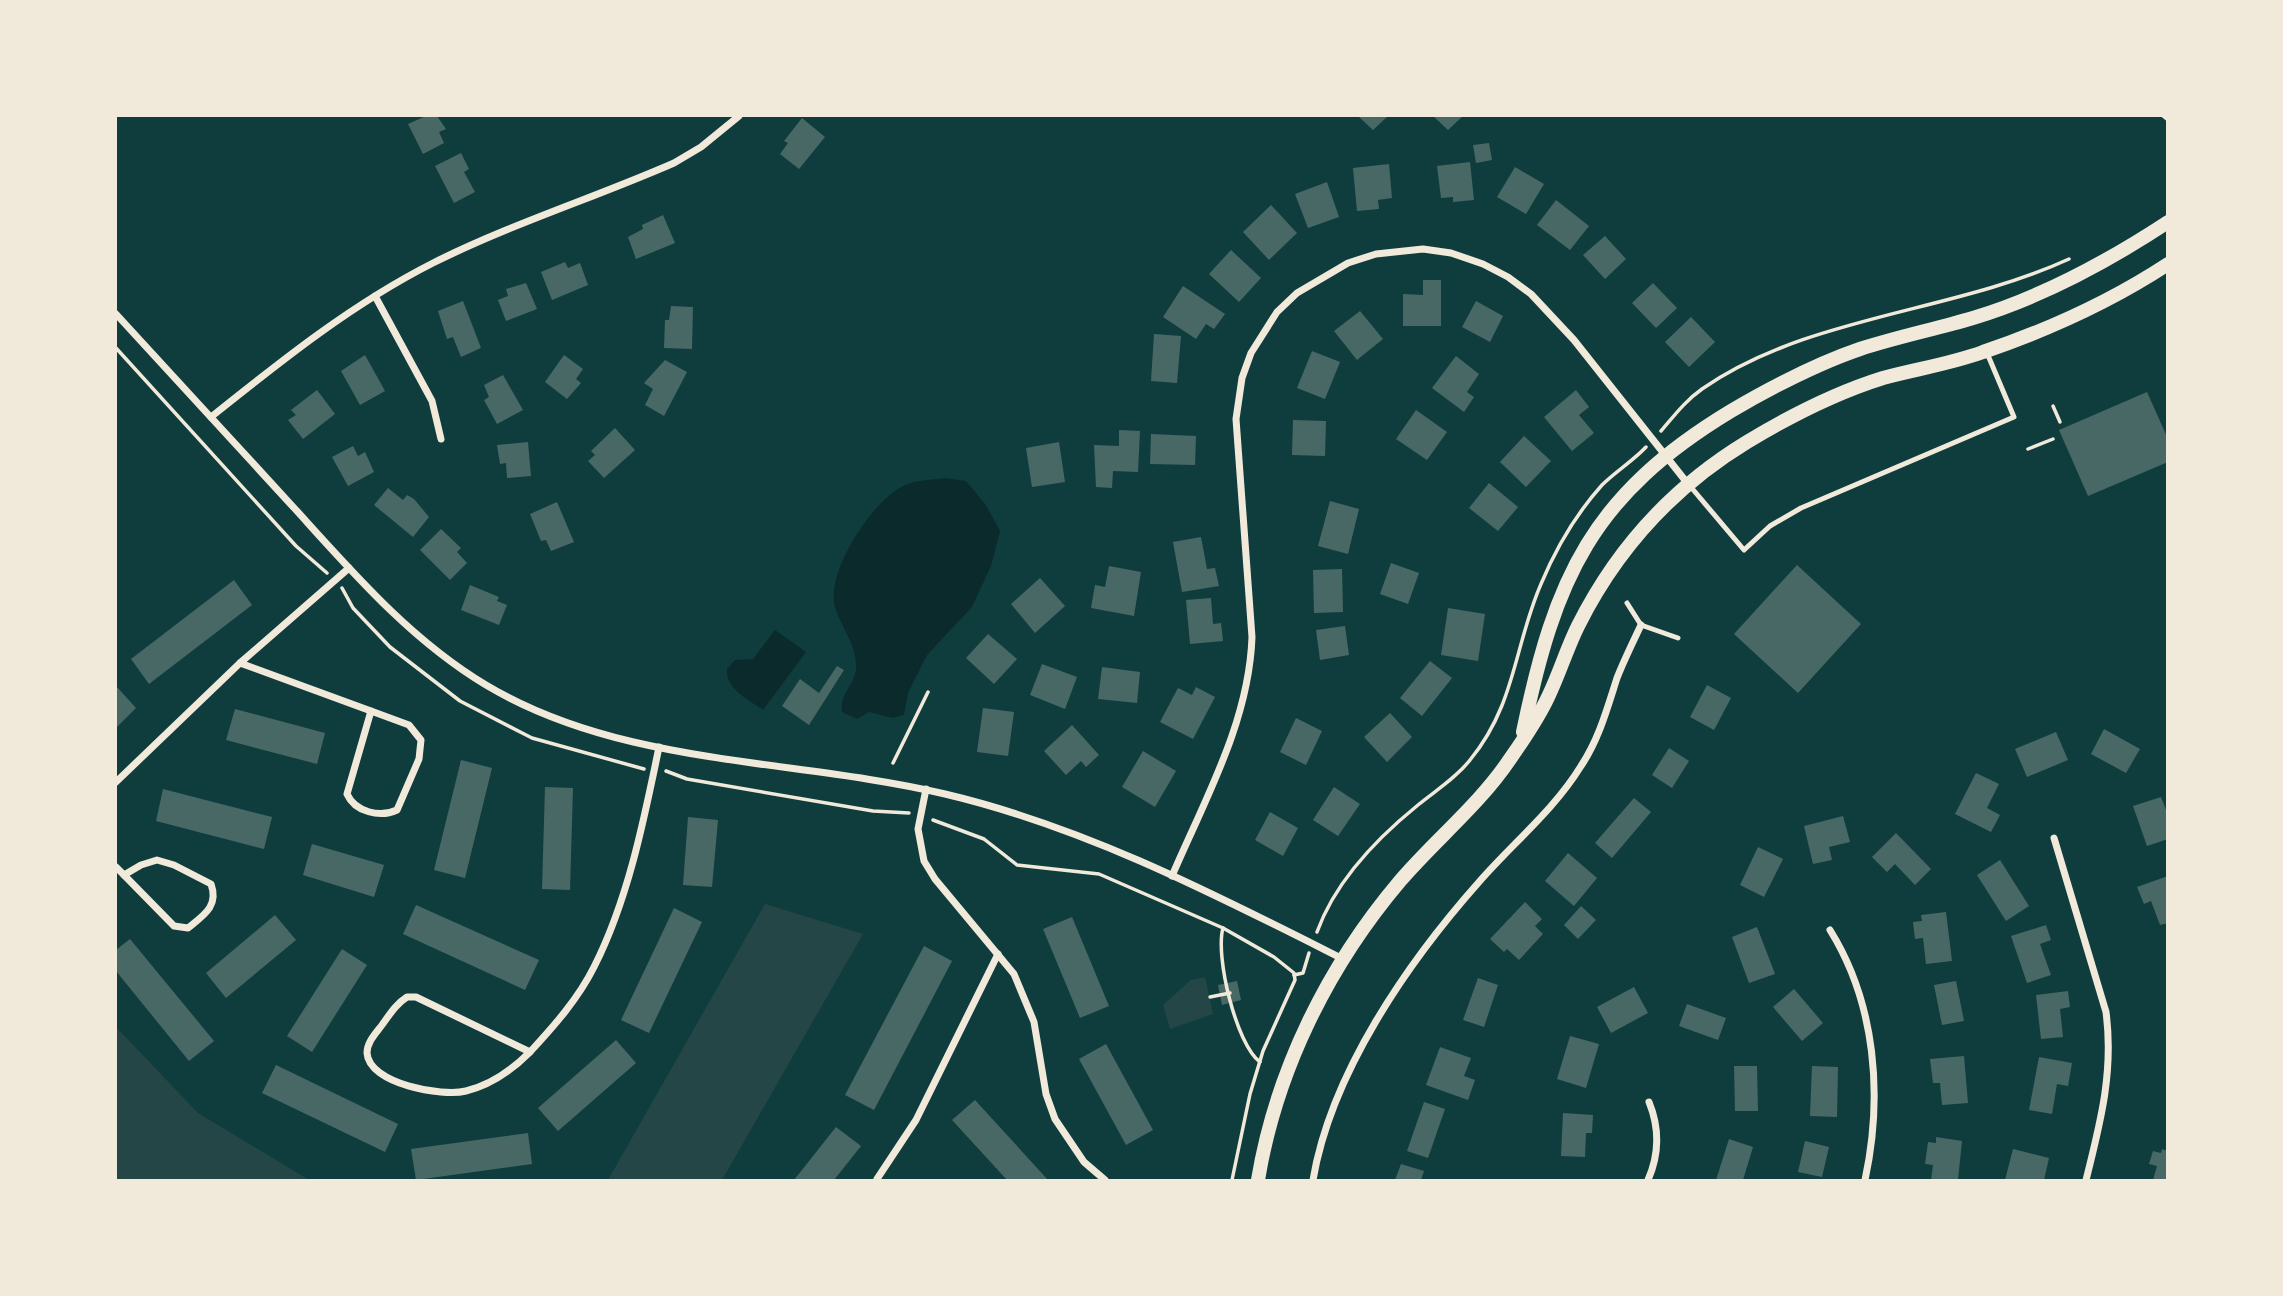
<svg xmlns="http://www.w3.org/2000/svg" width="2283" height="1296" viewBox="0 0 2283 1296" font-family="'PT Sans',sans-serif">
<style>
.green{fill:#244646}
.water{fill:#0a2a2b}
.building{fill:#486865}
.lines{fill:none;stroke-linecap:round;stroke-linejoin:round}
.path{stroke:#f1e9da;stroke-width:3.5}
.service{stroke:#f1e9da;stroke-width:5}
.minor{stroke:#f1e9da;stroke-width:7}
.secondary{stroke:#f1e9da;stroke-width:14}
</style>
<rect width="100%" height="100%" fill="#0f3d3e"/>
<g class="green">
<path d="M765,904L863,934L722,1180H608Z"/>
<path d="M1205,977L1213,1014L1170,1029L1163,1005L1191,980Z"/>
<path d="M116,1027L198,1113L309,1180H116Z"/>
</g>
<g class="water">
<path d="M945,478L966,481L986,505L1000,531L991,566L972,607L927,655L908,693L904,715L893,718L869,712L857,719L842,712C839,693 856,684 856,668C857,644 841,628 835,607C825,573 872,501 903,486C914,480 933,480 945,478Z"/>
<path d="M775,630L806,652L763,710C749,700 725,689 727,669L735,660L753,659Z"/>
</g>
<g class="building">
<path d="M426,116H437L446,129L439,132L444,143L423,154L408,124Z"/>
<path d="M1358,116H1388L1373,130Z"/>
<path d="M1433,116H1463L1448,130Z"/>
<path d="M802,118L825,137L799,169L780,154L788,143L784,141Z"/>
<path d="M1489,143L1492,160L1476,163L1473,145Z"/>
<path d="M461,153L469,169L464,172L475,192L454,203L435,166Z"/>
<path d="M1470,162L1474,200L1453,202V197L1441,198L1437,166Z"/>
<path d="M1389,164L1392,198L1378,200L1379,209L1357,211L1353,168Z"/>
<path d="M1515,167L1544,184L1526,214L1497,197Z"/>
<path d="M1327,182L1339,217L1308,228L1295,194Z"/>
<path d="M1556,200L1589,226L1570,250L1537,225Z"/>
<path d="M1271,205L1297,233L1269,260L1243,232Z"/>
<path d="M663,215L675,243L636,259L628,237L643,229L642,225Z"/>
<path d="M1605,236L1626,259L1605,279L1583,255Z"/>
<path d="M1231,250L1261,278L1239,302L1209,274Z"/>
<path d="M565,262L568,268L580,263L588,285L552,300L541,272Z"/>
<path d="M1423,280H1441V326H1403V294L1423,295Z"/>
<path d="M526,283L537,309L506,321L498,300L508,296L506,289Z"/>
<path d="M1653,283L1677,308L1656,328L1632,303Z"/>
<path d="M1183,286L1225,314L1214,329L1206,324L1196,339L1163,317Z"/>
<path d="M463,301L481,348L461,357L453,337L447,339L438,311Z"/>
<path d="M1476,301L1503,316L1490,342L1462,327Z"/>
<path d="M671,306L693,307L692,349L664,348L665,320H669Z"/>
<path d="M1360,311L1383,339L1357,360L1334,331Z"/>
<path d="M1691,317L1715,342L1689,367L1665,342Z"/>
<path d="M1154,334L1181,336L1177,383L1151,381Z"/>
<path d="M1312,351L1340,362L1325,399L1297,388Z"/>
<path d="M365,355L385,391L360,405L341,371Z"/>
<path d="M564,355L583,369L576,379L581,383L567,399L545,382Z"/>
<path d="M1456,356L1479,374L1467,392L1474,397L1464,412L1432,388Z"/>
<path d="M665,360L687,372L664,416L645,405L653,389L644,383Z"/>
<path d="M503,375L523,410L497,424L484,400L489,397L484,385Z"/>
<path d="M317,390L335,414L303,439L288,420L296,415L291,410Z"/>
<path d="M1576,390L1589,407L1579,415L1594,433L1572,451L1544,417Z"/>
<path d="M2147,392L2168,439V462L2088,496L2059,430Z"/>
<path d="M1416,410L1447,432L1427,460L1396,439Z"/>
<path d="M1293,420L1326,421L1325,456L1292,455Z"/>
<path d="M615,428L635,450L604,478L588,461L595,455L591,451Z"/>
<path d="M1119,430L1140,431L1138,472L1113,471L1112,488L1096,487L1094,445L1119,446Z"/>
<path d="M1151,434L1196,436L1195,465L1150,464Z"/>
<path d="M1524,436L1551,461L1526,487L1500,462Z"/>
<path d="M528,442L531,476L507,478L506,463L500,464L497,445Z"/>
<path d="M1059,442L1065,482L1032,487L1026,448Z"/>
<path d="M353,446L358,456L365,452L374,472L348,486L332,457Z"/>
<path d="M1489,483L1518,507L1498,531L1469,508Z"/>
<path d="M388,488L403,500L407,495L414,499L429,517L413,537L374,505Z"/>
<path d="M1330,501L1359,509L1348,554L1318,546Z"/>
<path d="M557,502L574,542L551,551L546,540L541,541L530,514Z"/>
<path d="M441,529L461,548L457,552L467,563L450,580L420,550Z"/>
<path d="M1201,537L1207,569L1215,568L1219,586L1182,592L1173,542Z"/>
<path d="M1391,563L1419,573L1408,604L1380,594Z"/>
<path d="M1797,565L1861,624L1798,693L1734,634Z"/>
<path d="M1109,566L1141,572L1134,616L1091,608L1095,585L1105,587Z"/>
<path d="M1342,569L1343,612L1314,613L1313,570Z"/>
<path d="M1040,578L1065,606L1035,633L1011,604Z"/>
<path d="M234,580L252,605L149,684L131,659Z"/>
<path d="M470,585L499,597L497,601L507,605L499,625L461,610Z"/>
<path d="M1211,598L1213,624L1221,623L1223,641L1190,644L1186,600Z"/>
<path d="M1448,608L1485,614L1478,661L1441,655Z"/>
<path d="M1345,626L1349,655L1320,660L1316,630Z"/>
<path d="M988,634L1017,659L994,684L966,658Z"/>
<path d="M1430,661L1452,678L1422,716L1400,698Z"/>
<path d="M1042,664L1077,677L1065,709L1030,695Z"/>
<path d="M837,666L844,670L809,725L782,706L800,679L819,693Z"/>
<path d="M1102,667L1140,672L1137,703L1098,699Z"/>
<path d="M1707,685L1731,698L1714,730L1690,717Z"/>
<path d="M116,686L136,708L116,728Z"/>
<path d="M1196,687L1215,697L1193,739L1160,722L1178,688L1192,695Z"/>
<path d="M983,708L1014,712L1008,756L977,752Z"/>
<path d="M235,709L325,733L317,764L226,740Z"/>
<path d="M1390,713L1412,737L1387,762L1364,737Z"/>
<path d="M1296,718L1322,731L1306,765L1280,752Z"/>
<path d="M1072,725L1099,755L1086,767L1081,761L1066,775L1044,751Z"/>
<path d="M2104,729L2140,749L2126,773L2091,754Z"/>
<path d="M2056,732L2068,760L2027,777L2015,749Z"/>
<path d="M1669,748L1689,761L1672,788L1652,775Z"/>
<path d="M1143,751L1176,771L1155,807L1122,787Z"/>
<path d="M461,760L492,768L465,878L434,870Z"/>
<path d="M1976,773L1999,784L1987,808L2000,815L1991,832L1955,814Z"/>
<path d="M545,787L573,788L570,890L542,889Z"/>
<path d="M1334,787L1360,804L1338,836L1313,820Z"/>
<path d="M163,789L272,817L264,849L156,821Z"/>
<path d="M2161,797L2168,815V839L2147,846L2133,806Z"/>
<path d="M1634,798L1651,812L1612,858L1595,843Z"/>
<path d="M1270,812L1298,828L1283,856L1255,840Z"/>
<path d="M1843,816L1850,842L1829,847L1832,860L1813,864L1804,826Z"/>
<path d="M688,817L718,820L712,887L683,885Z"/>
<path d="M1896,833L1931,869L1915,885L1895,864L1887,872L1872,857Z"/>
<path d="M312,844L384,865L374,897L303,875Z"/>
<path d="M1758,847L1783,859L1764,897L1740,885Z"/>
<path d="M1568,853L1597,878L1574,906L1545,881Z"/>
<path d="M2000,860L2029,906L2006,921L1977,875Z"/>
<path d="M2168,876V923L2160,925L2151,901L2144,904L2137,887Z"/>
<path d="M1525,902L1542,919L1535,926L1543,934L1519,960L1507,949L1504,952L1490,939Z"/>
<path d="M416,905L539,960L525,990L403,934Z"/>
<path d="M1581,906L1596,920L1578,939L1564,925Z"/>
<path d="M674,908L702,922L649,1033L621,1020Z"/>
<path d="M1946,912L1952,961L1926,964L1923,938L1915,939L1913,922L1922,921L1921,915Z"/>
<path d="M275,915L296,940L226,998L206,973Z"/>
<path d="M1072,917L1109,1006L1080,1018L1043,929Z"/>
<path d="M2046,925L2051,940L2040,944L2051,975L2027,983L2011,936Z"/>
<path d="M1757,927L1775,974L1749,983L1732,937Z"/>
<path d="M130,939L214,1041L189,1061L116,971V950Z"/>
<path d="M924,946L952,961L874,1110L845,1095Z"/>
<path d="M342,949L367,965L312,1052L287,1036Z"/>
<path d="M1478,978L1498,985L1484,1027L1463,1020Z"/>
<path d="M1237,981L1241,1000L1222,1005L1218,985Z"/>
<path d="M1956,981L1964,1021L1942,1025L1934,985Z"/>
<path d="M1634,987L1648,1013L1611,1033L1597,1007Z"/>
<path d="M1794,989L1823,1023L1802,1041L1773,1007Z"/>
<path d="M2068,991L2070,1007L2060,1009L2063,1037L2041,1039L2036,995Z"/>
<path d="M1687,1004L1726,1018L1718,1040L1679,1026Z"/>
<path d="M1570,1036L1599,1044L1586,1088L1557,1079Z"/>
<path d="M616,1040L636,1063L558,1131L538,1108Z"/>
<path d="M1106,1044L1153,1130L1126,1145L1079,1059Z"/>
<path d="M1440,1047L1471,1058L1464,1076L1475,1080L1468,1100L1426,1085Z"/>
<path d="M1964,1056L1968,1103L1942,1105L1940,1083H1933L1930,1059Z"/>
<path d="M2039,1057L2072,1063L2068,1086L2057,1084L2052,1114L2029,1110Z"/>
<path d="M276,1065L398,1124L385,1152L262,1093Z"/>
<path d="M1734,1066H1757L1758,1111H1735Z"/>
<path d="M1812,1066L1838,1067L1837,1117L1810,1116Z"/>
<path d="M975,1100L1048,1180H1007L952,1120Z"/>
<path d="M1424,1102L1445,1109L1428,1158L1407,1151Z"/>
<path d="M1563,1113L1593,1115L1592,1133H1586L1585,1157L1561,1156Z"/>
<path d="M836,1127L861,1146L834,1180H794Z"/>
<path d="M528,1133L532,1164L416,1180L411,1149Z"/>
<path d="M1936,1137L1962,1141L1958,1180H1931L1933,1165L1925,1164L1928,1142L1936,1143Z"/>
<path d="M1729,1139L1753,1147L1743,1180H1716Z"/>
<path d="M1805,1141L1829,1147L1822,1177L1798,1172Z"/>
<path d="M2013,1149L2049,1158L2044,1180H2005Z"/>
<path d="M2162,1149L2168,1151V1180H2153L2157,1166L2149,1164L2153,1151L2161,1153Z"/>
<path d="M1401,1164L1424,1171L1421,1180H1395Z"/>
</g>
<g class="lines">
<g class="path">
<path d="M2163,116L2168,120"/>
<path d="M116,348L296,546L327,573"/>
<path d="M2053,406L2060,422"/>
<path d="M1661,431C1674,416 1685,401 1702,389C1809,315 1952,313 2069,259"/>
<path d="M2028,449L2053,439"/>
<path d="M342,588L353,608L390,647L460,701L532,738L644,769"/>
<path d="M893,763L928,692"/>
<path d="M666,771L687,779L873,811L909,813"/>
<path d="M933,820L984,839L1017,865L1099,874L1223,928L1274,957L1294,973L1295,980L1263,1051L1250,1094L1232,1180"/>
<path d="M1223,928C1215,956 1236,1044 1260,1062"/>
<path d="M1317,932C1335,882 1376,839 1418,805C1435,791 1456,778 1470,760C1516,704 1514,646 1541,584C1556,548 1576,514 1602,485C1616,471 1633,461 1646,447"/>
<path d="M1294,975L1303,973L1309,953"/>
<path d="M1210,997L1230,993"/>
</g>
<g class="service">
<path d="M1690,486L1744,550L1770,526L1801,508L2014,417L1987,353"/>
<path d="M1627,603L1641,625L1678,638"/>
</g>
<g class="minor">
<path d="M375,296L432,401L441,439"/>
<path d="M116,314C176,379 236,445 296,510C354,574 411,640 486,685C623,767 793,758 945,794C1085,827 1216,895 1343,959"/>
<path d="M211,417C281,361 352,304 433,263C511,224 594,198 674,163L701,147L739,116"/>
<path d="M240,663L371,711"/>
<path d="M371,711L409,725L421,740L419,759L397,810C380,818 355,812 347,794Z"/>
<path d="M116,782L240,663L349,568"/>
<path d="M926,789L918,829L924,861L935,879L1014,974L1034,1022L1046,1094L1055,1119L1084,1162L1105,1180"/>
<path d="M2054,838L2106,1012C2114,1072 2100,1124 2086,1180"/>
<path d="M157,860L174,865L211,884C219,906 204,915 188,928L174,926L124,875L141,865Z"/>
<path d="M116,867L124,875"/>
<path d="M1172,876C1205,799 1249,722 1252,637L1236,419L1242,378L1251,353L1277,312L1297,293L1348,263L1376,254L1423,249L1451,253L1483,264L1508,277L1531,294L1574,340L1688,484"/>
<path d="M1830,930C1876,1004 1883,1096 1865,1180"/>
<path d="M407,997H416L530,1052C512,1070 491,1085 466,1091C442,1097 369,1084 367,1053C367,1042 376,1033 382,1025C390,1014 396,1004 407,997Z"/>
<path d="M530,1052C554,1026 578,999 594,967C628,900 644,820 659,747"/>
<path d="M877,1179L916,1120L998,954"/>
<path d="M1313,1180C1331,1073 1408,962 1479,882C1513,843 1554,810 1581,766C1599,739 1607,709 1617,678C1624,660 1633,642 1641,625"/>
<path d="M1648,1180C1659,1155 1660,1129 1649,1102"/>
</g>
<g class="secondary">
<path d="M1523,732C1555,577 1592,495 1731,411C1772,387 1816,364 1860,349C1897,337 1936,329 1973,318C2043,297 2107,262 2168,222"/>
<path d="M1258,1180C1276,1071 1328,966 1400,881C1436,839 1479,805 1510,759C1524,739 1539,717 1549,695C1560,672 1567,648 1578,626C1617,548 1673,487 1747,442C1790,416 1835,393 1883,378C1916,369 1950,364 1983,352C2048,330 2110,302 2168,264"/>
</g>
</g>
<rect width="2283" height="1296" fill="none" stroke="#f1e9da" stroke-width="234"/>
</svg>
